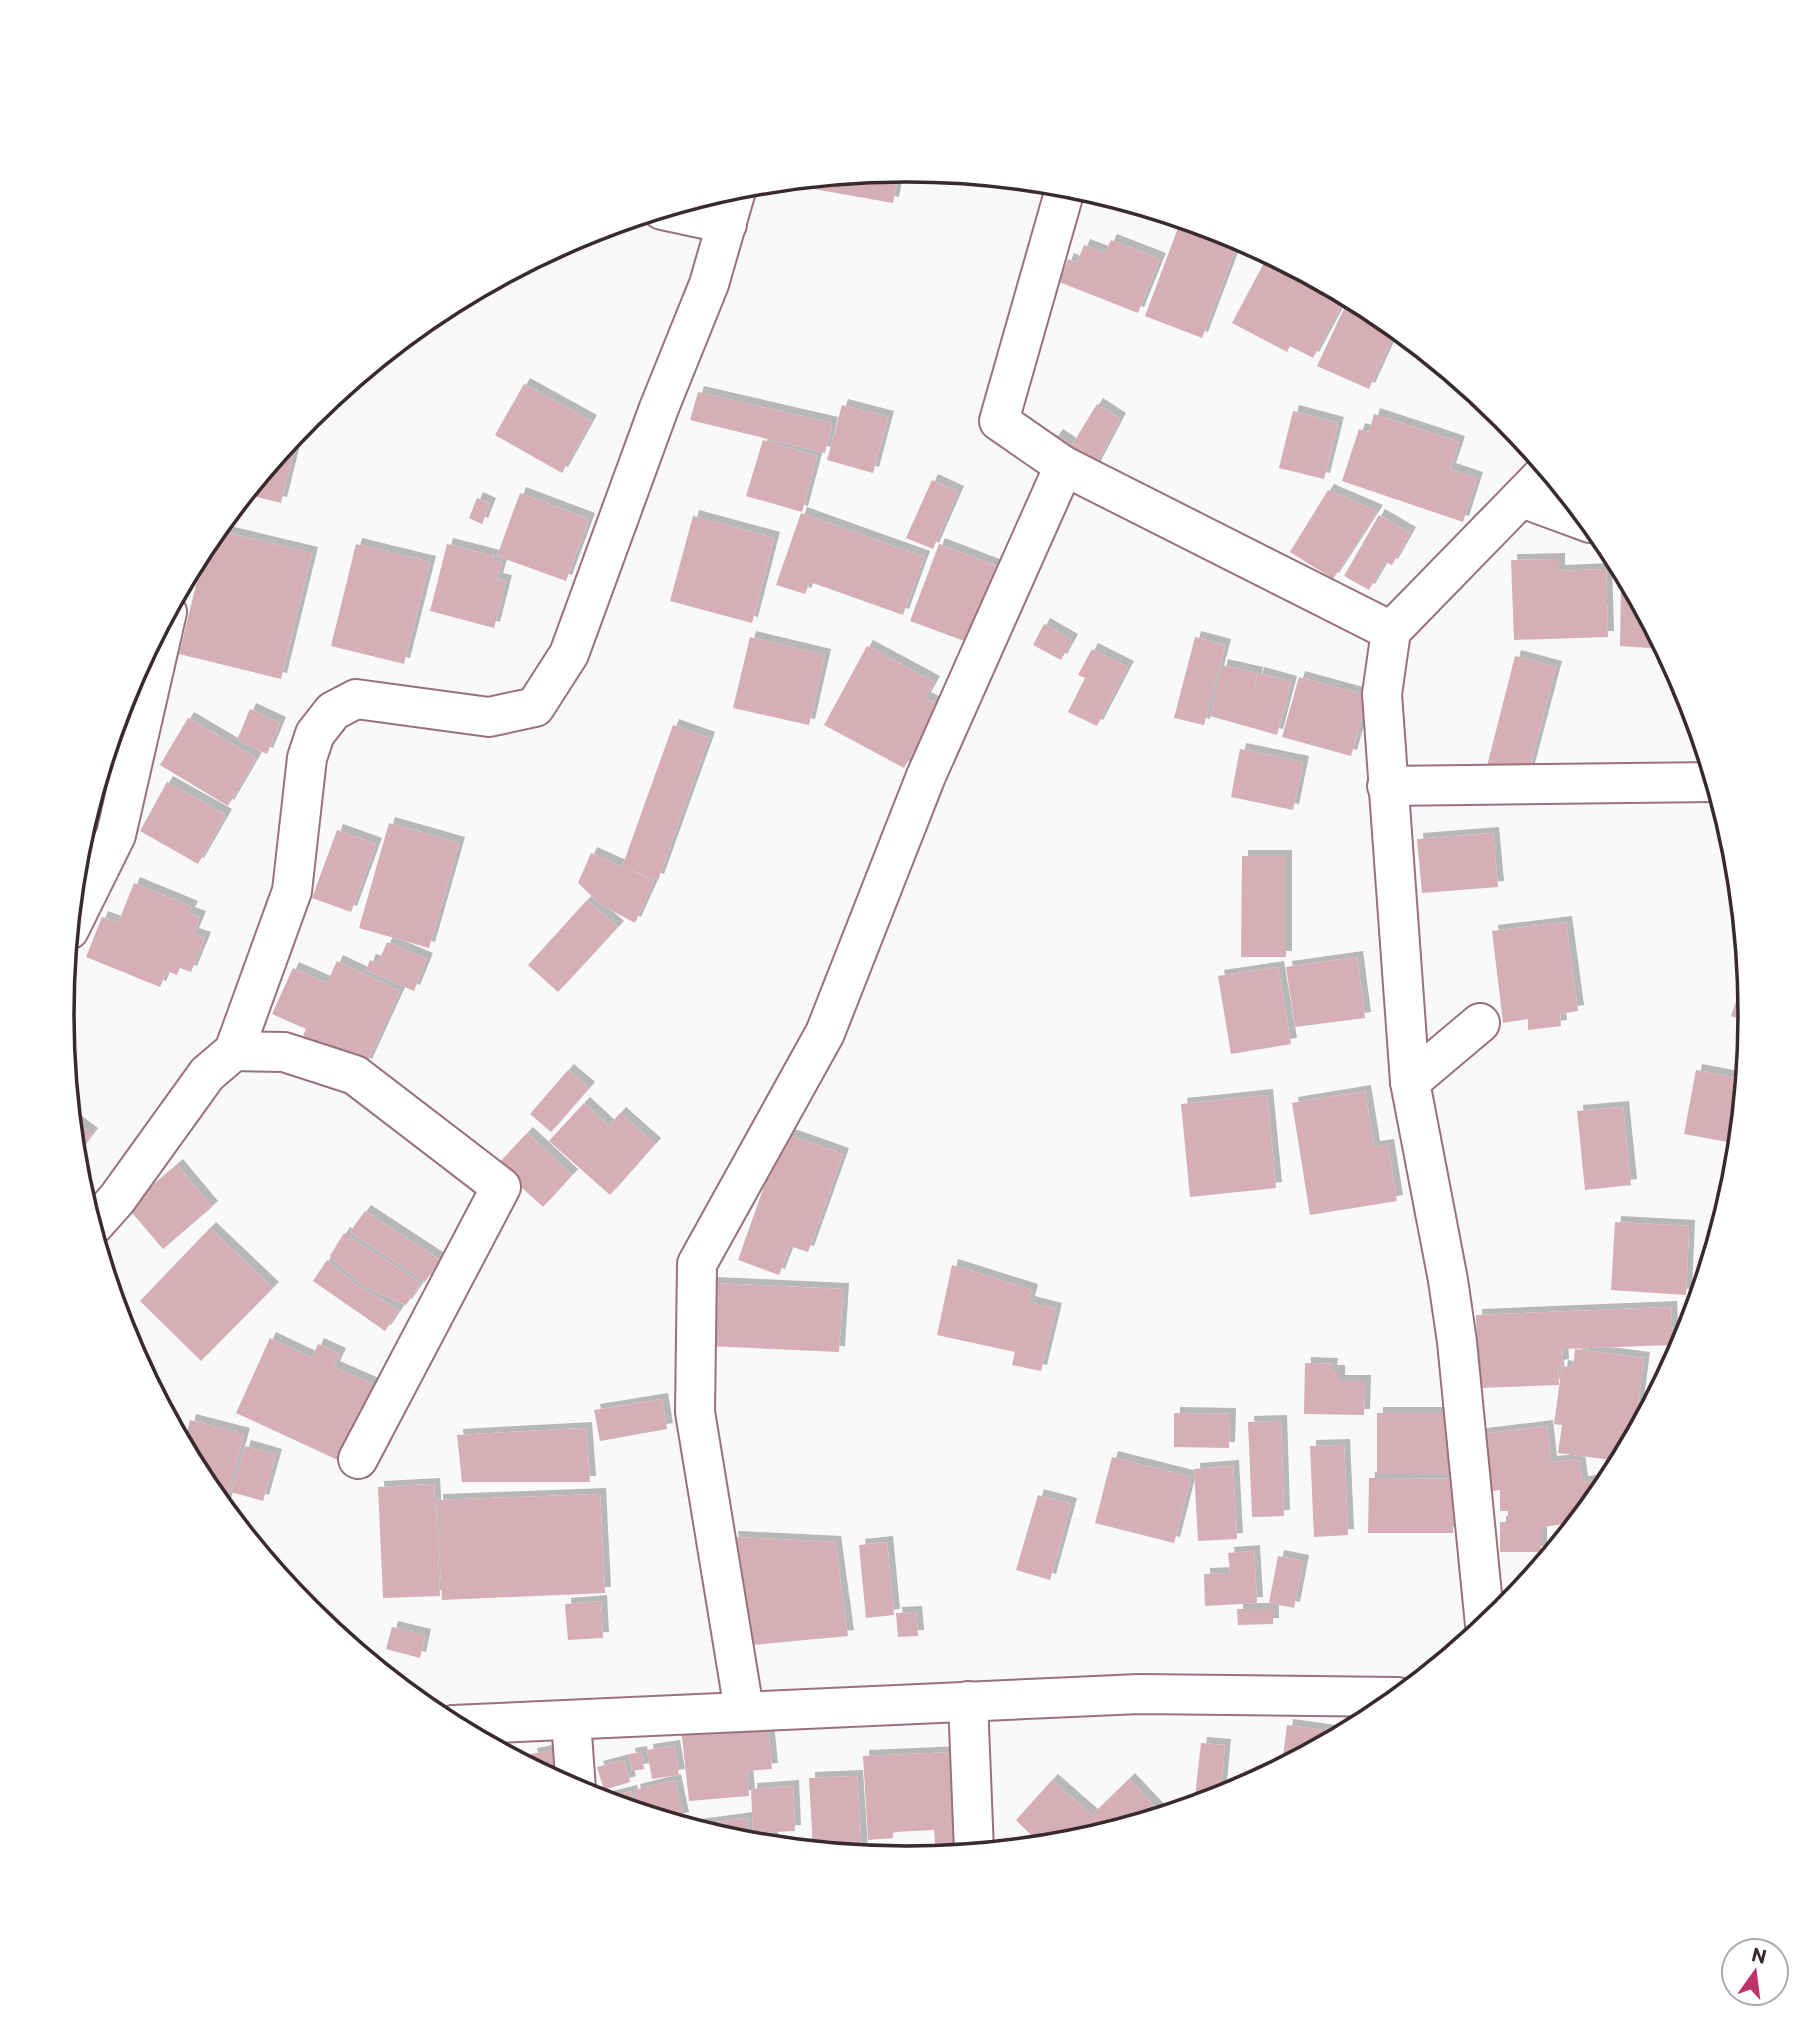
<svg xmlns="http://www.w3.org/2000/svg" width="1811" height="2028" viewBox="0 0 1811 2028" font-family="Commissioner,sans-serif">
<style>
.building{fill:#d6aeb8;filter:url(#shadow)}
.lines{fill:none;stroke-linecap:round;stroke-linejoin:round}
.minor-casing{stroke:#98737c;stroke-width:42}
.minor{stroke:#fff;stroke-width:38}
.rim{fill:none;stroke:#392a2d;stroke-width:3.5}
</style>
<defs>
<filter id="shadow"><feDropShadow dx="6" dy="-6" stdDeviation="0" flood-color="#0004"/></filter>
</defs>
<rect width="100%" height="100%" fill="#f9f9f9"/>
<g class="building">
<path d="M899,170L893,203L780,183V182Z"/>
<path d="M1181,220L1239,240L1202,338L1145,316Z"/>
<path d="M1111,240L1160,259L1138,313L1059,282L1068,259L1077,263L1084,245L1105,253Z"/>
<path d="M1266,259L1287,270L1289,266L1346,297L1313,358L1290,346L1287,352L1232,323Z"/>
<path d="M1349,298L1375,312L1396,330L1369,389L1317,366Z"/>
<path d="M524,384L591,421L562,473L495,435Z"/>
<path d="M698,392L832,423L825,453L690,420Z"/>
<path d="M1097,404L1120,419L1092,472L1047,450L1057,435L1072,445Z"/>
<path d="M842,405L888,417L873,473L827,460Z"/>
<path d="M1293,411L1338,423L1324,479L1279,468Z"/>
<path d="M1374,414L1459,442L1450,469L1477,478L1463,522L1342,481L1359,429L1369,432Z"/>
<path d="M294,434L298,435L281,503L245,494Z"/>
<path d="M763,440L817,456L802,512L746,496Z"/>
<path d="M932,480L958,492L933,549L906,538Z"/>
<path d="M1328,490L1377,511L1333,579L1290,552Z"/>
<path d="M520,493L589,519L566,581L497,556Z"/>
<path d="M477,498L490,504L482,524L469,518Z"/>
<path d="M801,513L924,557L903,615L810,582L805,594L776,585Z"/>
<path d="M1379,515L1410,533L1392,565L1385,562L1369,590L1344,576Z"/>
<path d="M693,516L774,538L752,623L670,601Z"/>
<path d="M216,530L312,553L281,679L179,654L207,540Z"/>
<path d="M356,544L430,562L404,664L331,646Z"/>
<path d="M447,544L494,556L493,560L502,562L497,579L506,581L494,628L430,611Z"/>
<path d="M939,544L996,566L967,642L910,621Z"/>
<path d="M1559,559V571L1606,569L1608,637L1514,640L1511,560Z"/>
<path d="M1621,582H1627L1663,649L1620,646Z"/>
<path d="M1044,624L1072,640L1061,660L1033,645Z"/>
<path d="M750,637L825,655L809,725L733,708Z"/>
<path d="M1195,637L1225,645L1204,725L1174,718Z"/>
<path d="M867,646L934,682L925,698L939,705L904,768L824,725Z"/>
<path d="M1092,649L1128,667L1097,726L1068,712L1085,678L1078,675Z"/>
<path d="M1515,656L1556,667L1524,788L1484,778Z"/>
<path d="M1222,665L1257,673L1251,701L1258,673L1291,682L1277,735L1210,716Z"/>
<path d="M1299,677L1368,696L1351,756L1282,737Z"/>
<path d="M250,709L280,723L267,754L237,740Z"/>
<path d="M188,718L256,758L228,806L160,765Z"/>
<path d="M673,725L709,738L658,880L622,867Z"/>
<path d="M1240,749L1303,762L1293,810L1231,797Z"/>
<path d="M167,782L226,815L198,864L140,831Z"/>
<path d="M389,823L459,843L429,948L359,928Z"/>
<path d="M337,830L376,844L351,912L312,898Z"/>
<path d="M1493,833L1498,887L1422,893L1417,839Z"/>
<path d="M1730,837L1734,850L1735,864L1725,862Z"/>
<path d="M591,853L654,881L635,923L601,905L578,883Z"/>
<path d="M1242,856H1286V957H1241Z"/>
<path d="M134,883L192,907L189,913L200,917L193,934L205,938L191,972L180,968L177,975L167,971L160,987L86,957L102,917L118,923Z"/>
<path d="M587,900L618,927L558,992L528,965Z"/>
<path d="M1566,922L1578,1011L1560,1014L1561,1026L1528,1030V1019L1503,1023L1492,931Z"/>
<path d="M387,942L427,959L414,991L366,970L370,960L378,963Z"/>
<path d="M1357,957L1365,1018L1295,1027L1286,967Z"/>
<path d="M337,961L400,991L366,1065L303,1036L306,1029L272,1014L293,968L327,983Z"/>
<path d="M1278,967L1291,1044L1231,1054L1218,976Z"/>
<path d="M1746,972L1750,1014L1749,1022L1731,1016Z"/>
<path d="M568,1070L589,1088L551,1132L530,1114Z"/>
<path d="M1696,1070L1743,1079L1733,1143L1684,1134Z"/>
<path d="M1365,1091L1374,1147L1388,1145L1397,1201L1310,1215L1292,1103Z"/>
<path d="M1267,1095L1276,1188L1190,1197L1181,1104Z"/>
<path d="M584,1103L609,1126L620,1113L655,1144L610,1195L549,1141Z"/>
<path d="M1623,1107L1631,1185L1585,1190L1577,1111Z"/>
<path d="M72,1119L92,1134L75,1157L72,1121Z"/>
<path d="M527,1133L572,1175L543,1207L497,1165Z"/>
<path d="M783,1133L843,1154L808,1252L790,1246L779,1275L738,1260Z"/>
<path d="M177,1165L212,1207L163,1249L127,1207Z"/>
<path d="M365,1211L440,1260L425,1282L350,1232Z"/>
<path d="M1615,1222L1689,1226L1686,1295L1611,1290Z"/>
<path d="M210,1228L273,1288L201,1361L140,1301Z"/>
<path d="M344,1233L421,1283L406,1305L364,1287L330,1256Z"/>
<path d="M327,1260L359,1287L399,1310L385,1331L313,1281Z"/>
<path d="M952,1265L1032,1290L1029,1302L1056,1309L1041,1371L1012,1365L1015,1352L937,1335Z"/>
<path d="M709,1283L843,1289L839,1352L707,1346Z"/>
<path d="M1671,1307L1673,1345L1562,1349L1563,1365L1558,1366L1559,1385L1479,1388L1476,1315Z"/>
<path d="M270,1338L312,1358L318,1344L340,1354L334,1367L375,1385L340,1461L236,1413Z"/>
<path d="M1575,1349L1644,1358L1634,1434L1619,1461L1558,1453L1562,1425L1554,1424L1562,1366L1573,1368Z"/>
<path d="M1305,1363L1332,1364L1331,1371H1339V1381H1365L1364,1415L1304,1414Z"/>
<path d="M662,1399L667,1429L600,1441L594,1410Z"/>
<path d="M1174,1413L1230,1414L1229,1448L1174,1447Z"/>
<path d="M1377,1413H1451L1452,1474H1377Z"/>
<path d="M190,1420L244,1434L224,1508L203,1483L179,1436L186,1438Z"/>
<path d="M1281,1421L1284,1516L1252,1517L1248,1422Z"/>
<path d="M1547,1426L1551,1462L1579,1459L1582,1482L1610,1479L1574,1523L1541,1527V1552H1500V1522H1508V1511H1500V1490L1480,1493L1473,1435Z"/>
<path d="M586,1428L590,1482H462L457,1435Z"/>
<path d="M1344,1445L1348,1535L1314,1537L1310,1446Z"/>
<path d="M245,1446L276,1455L263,1501L231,1492Z"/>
<path d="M1112,1457L1191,1477L1174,1543L1095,1523Z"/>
<path d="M1233,1466L1237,1539L1198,1541L1194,1469Z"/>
<path d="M1369,1478L1453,1479V1533H1368Z"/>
<path d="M434,1484L440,1596L383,1598L378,1487Z"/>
<path d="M600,1494L605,1593L442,1600L437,1500Z"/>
<path d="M1038,1495L1071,1504L1050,1580L1016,1570Z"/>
<path d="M1558,1529L1569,1530L1556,1545Z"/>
<path d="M732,1537L835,1542L848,1636L743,1646Z"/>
<path d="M887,1542L894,1615L866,1618L859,1545Z"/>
<path d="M1254,1551L1257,1603L1205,1606L1204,1574L1230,1573L1228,1553Z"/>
<path d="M1278,1556L1303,1561L1294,1608L1269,1603Z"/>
<path d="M601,1601L603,1638L568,1640L565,1604Z"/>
<path d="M1237,1609H1273V1624L1238,1625Z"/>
<path d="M916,1612L918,1636L898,1637L896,1613Z"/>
<path d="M392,1627L425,1635L420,1658L386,1649Z"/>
<path d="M767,1719L772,1769L747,1771L749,1796L689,1801L681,1728Z"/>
<path d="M1287,1725L1337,1732V1736L1282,1765Z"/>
<path d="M1201,1743L1225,1745L1220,1797L1194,1805Z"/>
<path d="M674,1746L679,1775L652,1779L647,1750Z"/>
<path d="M558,1749L562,1783L534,1768L531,1754Z"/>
<path d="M641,1752L644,1769L632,1771L629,1754Z"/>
<path d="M956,1752L961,1843L935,1844L934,1830L893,1832V1838L868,1840L863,1756Z"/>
<path d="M624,1760L630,1782L604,1790L597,1767Z"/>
<path d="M857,1776L862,1854L813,1849L809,1778Z"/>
<path d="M1129,1779L1162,1814L1070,1842L1041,1845L1016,1820L1052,1780L1092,1815Z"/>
<path d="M675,1780L683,1818L671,1821L639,1811L634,1790Z"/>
<path d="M793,1786L795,1831L753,1833L751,1789Z"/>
<path d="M631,1791L636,1810L608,1802L607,1797Z"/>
<path d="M747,1818L750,1840L772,1837L773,1845L740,1842L687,1826Z"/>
</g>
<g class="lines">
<defs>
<g id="minor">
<path d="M1066,186L999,421L1064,466L1391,631"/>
<path d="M662,210L727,224"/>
<path d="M1522,498L1590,523"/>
<path d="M1387,786L1713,782"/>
<path d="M69,930L116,835L167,612"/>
<path d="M234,1051L284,1052L355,1075L501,1187L358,1459"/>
<path d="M1410,1082L1480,1023"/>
<path d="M92,1227L117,1199L207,1074L234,1051L292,891L307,758L315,734L333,711L356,699L489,717L535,707L569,654L659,408L709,284L737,187"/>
<path d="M1485,1625L1457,1342L1448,1280L1410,1082L1382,694L1391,631L1547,471"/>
<path d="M968,1701L974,1851"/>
<path d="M744,1710L695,1412L697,1264L825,1033L926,776L1064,466"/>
<path d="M571,1720L576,1790"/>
<path d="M453,1725L1139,1694L1398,1697"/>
</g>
</defs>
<use href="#minor" class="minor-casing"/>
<use href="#minor" class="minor"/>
</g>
<path d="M0 0H1811V2028H0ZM74 1014a832 832 0 1 1 1664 0a832 832 0 1 1-1664 0Z" fill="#fff" fill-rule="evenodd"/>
<path class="rim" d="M74 1014a832 832 0 1 1 1664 0a832 832 0 1 1-1664 0Z"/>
<g transform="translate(1755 1972) rotate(14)"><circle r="33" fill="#ffffff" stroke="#b0aaab" stroke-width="2"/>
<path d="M0-5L12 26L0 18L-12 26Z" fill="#be3368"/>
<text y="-10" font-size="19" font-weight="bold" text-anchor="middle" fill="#392a2d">N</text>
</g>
</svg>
